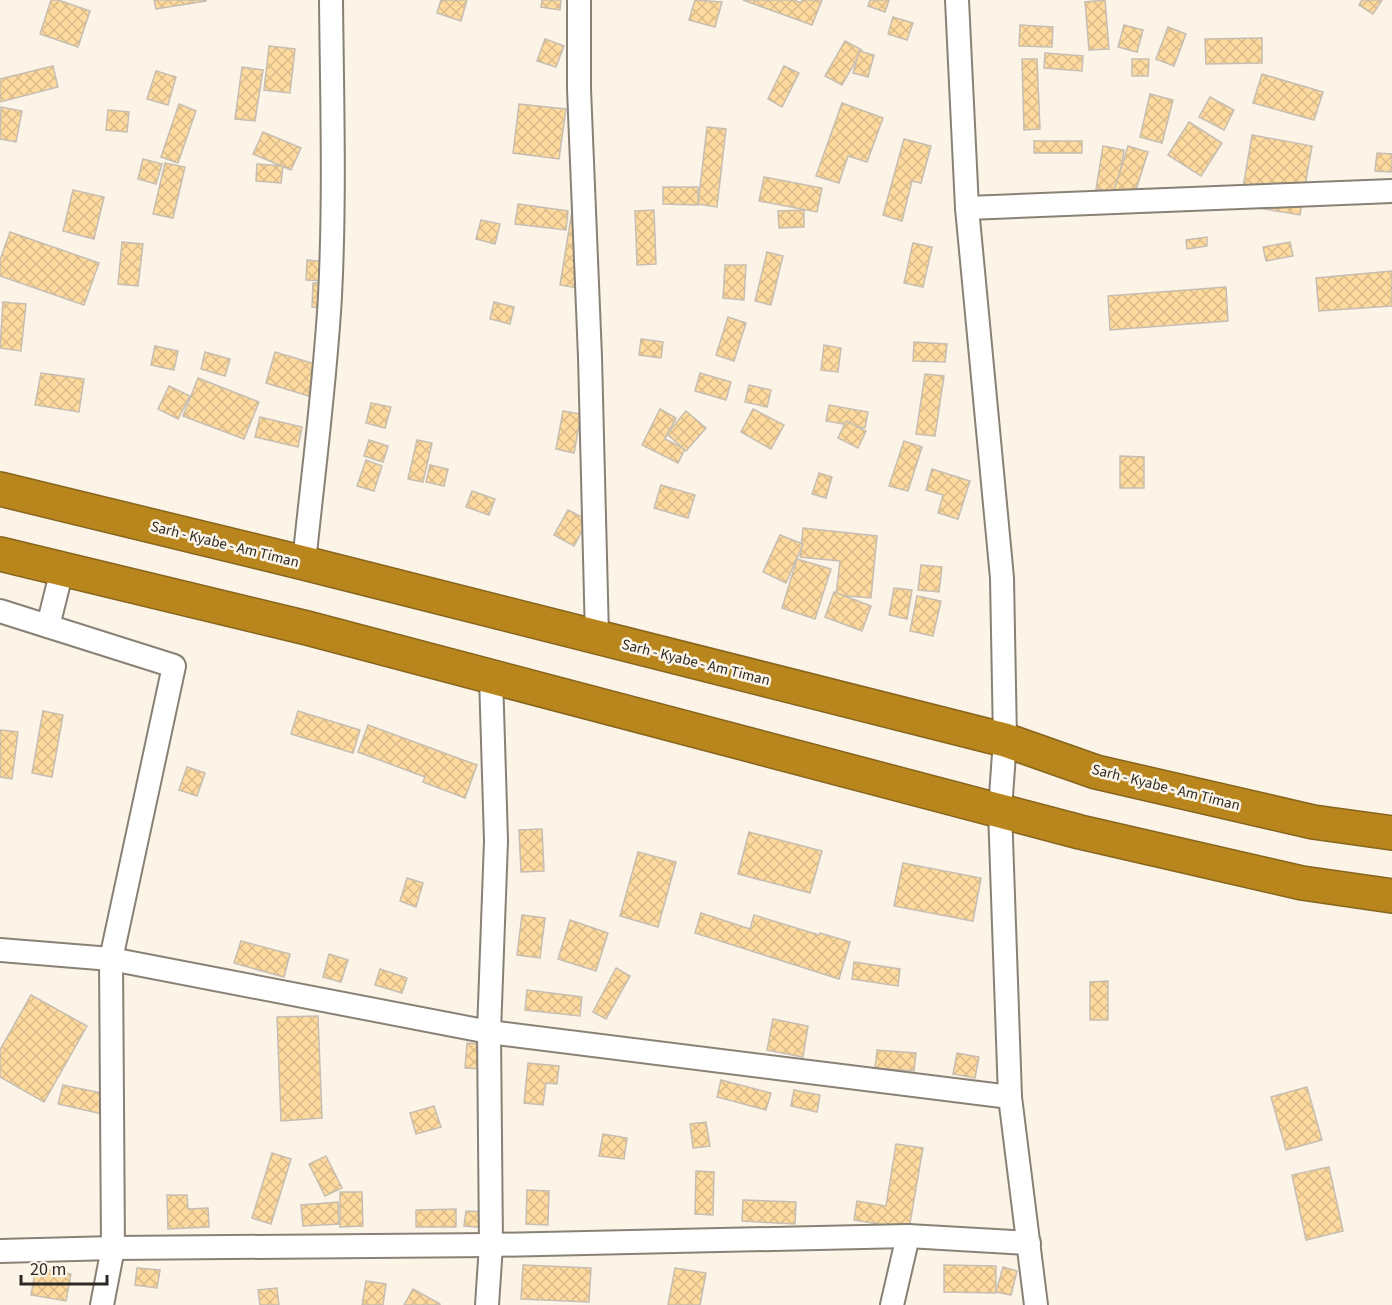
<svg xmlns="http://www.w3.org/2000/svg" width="1392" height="1305" viewBox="0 0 1392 1305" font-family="'Source Sans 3',sans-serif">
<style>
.building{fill:url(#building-cross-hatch);stroke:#c6beb2;stroke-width:1.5}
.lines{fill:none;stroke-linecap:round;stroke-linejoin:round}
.street-casing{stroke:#888175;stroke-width:26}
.highway-casing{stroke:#87651f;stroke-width:36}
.street{stroke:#fff;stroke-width:22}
.highway{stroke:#b8861d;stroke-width:33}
.labels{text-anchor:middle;stroke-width:5;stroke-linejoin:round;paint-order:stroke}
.street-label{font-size:15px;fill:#2c2924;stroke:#fcf4e7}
</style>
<defs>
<pattern id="building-cross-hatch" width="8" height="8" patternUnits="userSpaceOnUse" patternTransform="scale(1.5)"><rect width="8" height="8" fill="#feda9f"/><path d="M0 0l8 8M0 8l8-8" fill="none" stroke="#dabb89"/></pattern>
</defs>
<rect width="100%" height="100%" fill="#fcf4e7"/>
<g class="building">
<path d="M51,0H58L90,11L78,47L40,34Z"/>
<path d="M154,0H206V1L156,9Z"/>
<path d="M441,0H467L461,21L437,13Z"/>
<path d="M542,0H561L560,10L541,7Z"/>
<path d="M695,0L722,2L715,27L689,20Z"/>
<path d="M743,0H794L801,3L802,0H822L812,25Z"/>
<path d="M870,0H889L885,12L868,6Z"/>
<path d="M1105,0L1109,49L1089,50L1085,2Z"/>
<path d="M1362,0H1382L1373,14L1359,5Z"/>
<path d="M893,17L913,23L907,40L888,34Z"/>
<path d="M1020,25L1053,27L1052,47L1019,46Z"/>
<path d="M1124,25L1143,30L1137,52L1118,47Z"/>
<path d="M1168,27L1186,34L1174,66L1156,59Z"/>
<path d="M1262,38V63L1206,64L1205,39Z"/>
<path d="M545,39L564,46L556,67L537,61Z"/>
<path d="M845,41L862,50L842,85L825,76Z"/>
<path d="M269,46L295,49L290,93L264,90Z"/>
<path d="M859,51L874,55L868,77L853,73Z"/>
<path d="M1045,53L1083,56L1082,71L1044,68Z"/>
<path d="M1022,59H1037L1040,129L1024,130Z"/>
<path d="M1132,59H1149L1148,76H1132Z"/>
<path d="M53,66L58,87L0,102V79Z"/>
<path d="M784,66L799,73L782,107L768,99Z"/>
<path d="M242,67L263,70L255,121L235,119Z"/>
<path d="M156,71L176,77L168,105L147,99Z"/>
<path d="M1262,74L1323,92L1314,120L1253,103Z"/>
<path d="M1150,94L1173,100L1162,143L1140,137Z"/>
<path d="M1210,97L1234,110L1224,130L1199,117Z"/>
<path d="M842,103L883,118L867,162L848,156L839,183L816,176Z"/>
<path d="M179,104L196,111L178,163L161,157Z"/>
<path d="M519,104L566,109L559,159L513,153Z"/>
<path d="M1,107L22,111L16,142L0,139Z"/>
<path d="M108,110L129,112L127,132L106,130Z"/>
<path d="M1189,122L1222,143L1201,176L1168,155Z"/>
<path d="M707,127L726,129L717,207L698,204Z"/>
<path d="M263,132L301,148L291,170L253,154Z"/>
<path d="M1252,135L1312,146L1300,215L1240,205Z"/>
<path d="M904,139L931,146L921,183L912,181L902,221L883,215Z"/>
<rect x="1034" y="141" width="48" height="12"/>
<path d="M1103,146L1124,150L1117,192L1096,189Z"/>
<path d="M1128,146L1148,152L1134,196L1114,190Z"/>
<path d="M1377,153L1392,154V172L1375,171Z"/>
<path d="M143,159L162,164L156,184L138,179Z"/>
<path d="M165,163L185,167L173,218L153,214Z"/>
<path d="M257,164L283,166L281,183L256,181Z"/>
<path d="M764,177L822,188L817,212L759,201Z"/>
<path d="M663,187H698V205L663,204Z"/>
<path d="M73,190L104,197L94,239L63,231Z"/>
<path d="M518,204L568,211L566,230L515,224Z"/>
<path d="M654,210L656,264L637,265L635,211Z"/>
<path d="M804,210V227L779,228L778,211Z"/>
<path d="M572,211L596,214L583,289L560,285Z"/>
<path d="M481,220L500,224L495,244L476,239Z"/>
<path d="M10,232L99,263L84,305L0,276V260Z"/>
<path d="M1207,237V246L1187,249L1186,240Z"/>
<path d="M122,242L143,244L138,286L118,284Z"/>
<path d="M1290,242L1293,256L1266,261L1263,247Z"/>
<path d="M913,243L932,247L923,287L904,283Z"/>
<path d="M767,252L783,256L771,305L755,301Z"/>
<path d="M307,260L328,262L327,281L306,280Z"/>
<path d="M725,265H746L744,300L723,298Z"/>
<path d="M1392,271V306L1319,311L1316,278Z"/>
<path d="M313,283L335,284L333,309L312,307Z"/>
<path d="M1226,287L1228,321L1110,330L1108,296Z"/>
<path d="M3,302L26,304L21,351L0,348Z"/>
<path d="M494,302L514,307L510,324L490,319Z"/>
<path d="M728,317L746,323L734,361L716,355Z"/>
<path d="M641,339L663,342L661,358L639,355Z"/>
<path d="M914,342L947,344L945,362L913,361Z"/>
<path d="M824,345L841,348L838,372L821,370Z"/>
<path d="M155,346L178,351L174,370L151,365Z"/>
<path d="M205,352L230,359L225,376L201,369Z"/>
<path d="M275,352L322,366L312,397L266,383Z"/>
<path d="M41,373L84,379L79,412L35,405Z"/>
<path d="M700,373L731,382L726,400L695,391Z"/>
<path d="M925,374L944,376L935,436L916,434Z"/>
<path d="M198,378L259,402L244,439L183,416Z"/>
<path d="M749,385L771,390L767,407L745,402Z"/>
<path d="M169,386L190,396L178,419L158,409Z"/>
<path d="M371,403L391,407L385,428L366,423Z"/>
<path d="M829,405L868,412L865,428L826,421Z"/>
<path d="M660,409L676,418L665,439L685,449L678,463L642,445Z"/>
<path d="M753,409L784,425L771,449L741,432Z"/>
<path d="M563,411L581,414L574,453L556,449Z"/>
<path d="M686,411L706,428L686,451L667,434Z"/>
<path d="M260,417L302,427L298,447L255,437Z"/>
<path d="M846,421L866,431L858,448L838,438Z"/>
<path d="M369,440L388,446L383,462L364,456Z"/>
<path d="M417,440L432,443L423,482L408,479Z"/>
<path d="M904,441L922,447L908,491L889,486Z"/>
<path d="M1120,456L1144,457V488H1120Z"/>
<path d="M366,460L382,466L374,491L357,486Z"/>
<path d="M430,465L448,469L444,486L426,482Z"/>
<path d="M932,469L970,481L958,519L938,513L943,495L926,490Z"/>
<path d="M819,473L832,477L826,498L812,494Z"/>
<path d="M661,485L695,495L688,518L654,508Z"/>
<path d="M472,491L495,499L489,515L466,507Z"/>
<path d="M568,510L588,520L574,546L554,535Z"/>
<path d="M803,528L877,536L871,598L836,595L840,561L800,557Z"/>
<path d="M780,535L803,544L786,583L763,572Z"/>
<path d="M797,559L831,569L815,619L782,608Z"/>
<path d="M921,565L942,567L939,592L918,590Z"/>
<path d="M894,588L912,590L907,619L889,615Z"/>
<path d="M834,592L871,606L862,631L825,617Z"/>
<path d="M917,596L941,601L933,636L910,631Z"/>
<path d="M43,711L63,715L52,777L32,773Z"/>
<path d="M298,711L360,730L353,753L291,734Z"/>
<path d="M368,725L477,765L465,798L423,782L425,777L358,752Z"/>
<path d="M0,730L18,732L12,779L0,777Z"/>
<path d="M187,767L205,773L197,796L179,790Z"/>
<path d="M542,829L544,871L521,872L519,830Z"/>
<path d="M749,832L822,851L810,893L738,874Z"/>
<path d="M638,852L676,862L658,927L620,916Z"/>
<path d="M903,863L981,878L973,921L894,906Z"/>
<path d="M407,878L423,883L416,907L400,901Z"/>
<path d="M701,913L750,929L754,915L819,935L820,933L850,942L839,979L695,933Z"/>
<path d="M522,915L545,918L540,958L517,955Z"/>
<path d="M570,920L608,933L596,971L558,959Z"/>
<path d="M241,941L290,954L284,977L234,963Z"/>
<path d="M329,954L348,960L341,982L323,977Z"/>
<path d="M854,962L900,969L898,986L852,979Z"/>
<path d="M616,968L630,976L606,1019L593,1012Z"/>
<path d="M380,969L407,978L402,993L375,985Z"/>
<path d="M1108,981V1020H1090V982Z"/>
<path d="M527,990L582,997L580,1016L525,1010Z"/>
<path d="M31,995L87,1026L44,1102L0,1077V1050Z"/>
<path d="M318,1016L322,1118L281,1121L277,1017Z"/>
<path d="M773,1019L808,1026L803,1057L767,1050Z"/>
<path d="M467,1043L485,1045L483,1069L465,1068Z"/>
<path d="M877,1050L916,1053L914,1071L875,1068Z"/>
<path d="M957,1053L979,1057L975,1078L953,1074Z"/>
<path d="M528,1063L559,1066L557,1084L546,1083L543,1105L524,1103Z"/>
<path d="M721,1080L771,1093L766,1110L717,1097Z"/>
<path d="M63,1085L111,1095L107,1115L58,1104Z"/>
<path d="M1307,1087L1322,1140L1286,1150L1271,1097Z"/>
<path d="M794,1090L820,1095L817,1112L791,1106Z"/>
<path d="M434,1106L441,1127L416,1134L410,1113Z"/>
<path d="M706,1122L710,1146L693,1148L690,1124Z"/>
<path d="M603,1134L627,1138L624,1159L599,1156Z"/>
<path d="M896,1144L923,1148L909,1229L854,1220L857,1201L886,1206Z"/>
<path d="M272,1153L291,1159L271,1224L252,1218Z"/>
<path d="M326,1156L342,1188L325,1196L309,1164Z"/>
<path d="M1329,1167L1343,1231L1306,1240L1292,1175Z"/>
<path d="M696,1171L714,1172L713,1215L695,1214Z"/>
<path d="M527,1190L549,1191L548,1225L526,1224Z"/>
<path d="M340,1192H362L363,1226L340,1227Z"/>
<path d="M167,1195H187L188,1209L208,1208L209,1227L168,1229Z"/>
<path d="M743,1200L796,1202L795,1224L742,1221Z"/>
<path d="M338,1202L339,1224L303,1226L301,1205Z"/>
<path d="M456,1209V1227H416V1210Z"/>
<path d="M466,1211L491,1212L489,1228L464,1226Z"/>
<path d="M523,1265L591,1268L589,1302L521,1299Z"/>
<path d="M944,1265L996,1266V1293L944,1292Z"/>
<path d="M36,1267L71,1274L66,1301L31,1295Z"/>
<path d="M1003,1267L1017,1271L1011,1295L996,1292Z"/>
<path d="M137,1268L160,1270L157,1288L135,1285Z"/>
<path d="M675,1268L706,1273L700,1305H668Z"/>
<path d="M366,1281L386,1284L383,1305H362Z"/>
<path d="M277,1288L279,1305H260L258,1290Z"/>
<path d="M413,1289L440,1304V1305H404Z"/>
</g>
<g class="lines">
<defs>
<g id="street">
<path d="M579,0V89L590,357L597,637"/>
<path d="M957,0L967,208L1002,578L1005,740L1000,810L1010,1097L1036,1305"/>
<path d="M967,208L1392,191"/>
<path d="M304,563C313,474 325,385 330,296C335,198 332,98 331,0"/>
<path d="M0,611L174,666L111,959L113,1248L102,1305"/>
<path d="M48,626L62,570"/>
<path d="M0,950L111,959L489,1032L1010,1097"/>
<path d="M0,1251L113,1248L491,1245L908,1236L1029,1243"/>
<path d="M487,1305L491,1245L489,1032L496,841L491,676"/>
<path d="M892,1305L908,1236"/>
</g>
<g id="highway">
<path d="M0,489L304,563L1005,740L1096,772L1313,822L1392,833"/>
<path d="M0,554L307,628L1080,832L1302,883L1392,896"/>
</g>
</defs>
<use href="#street" class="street-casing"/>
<use href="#highway" class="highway-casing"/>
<use href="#street" class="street"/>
<use href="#highway" class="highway"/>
</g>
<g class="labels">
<g class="street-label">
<text transform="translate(225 544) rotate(14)" y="5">Sarh - Kyabe - Am Timan</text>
<text transform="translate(696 662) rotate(14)" y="5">Sarh - Kyabe - Am Timan</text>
<text transform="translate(1166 787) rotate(14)" y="5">Sarh - Kyabe - Am Timan</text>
</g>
</g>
<path d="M21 1275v9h86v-9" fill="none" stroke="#2c2924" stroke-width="3"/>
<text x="30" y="1275" font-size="18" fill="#2c2924" stroke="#fcf4e7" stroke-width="4.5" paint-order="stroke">20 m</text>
</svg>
